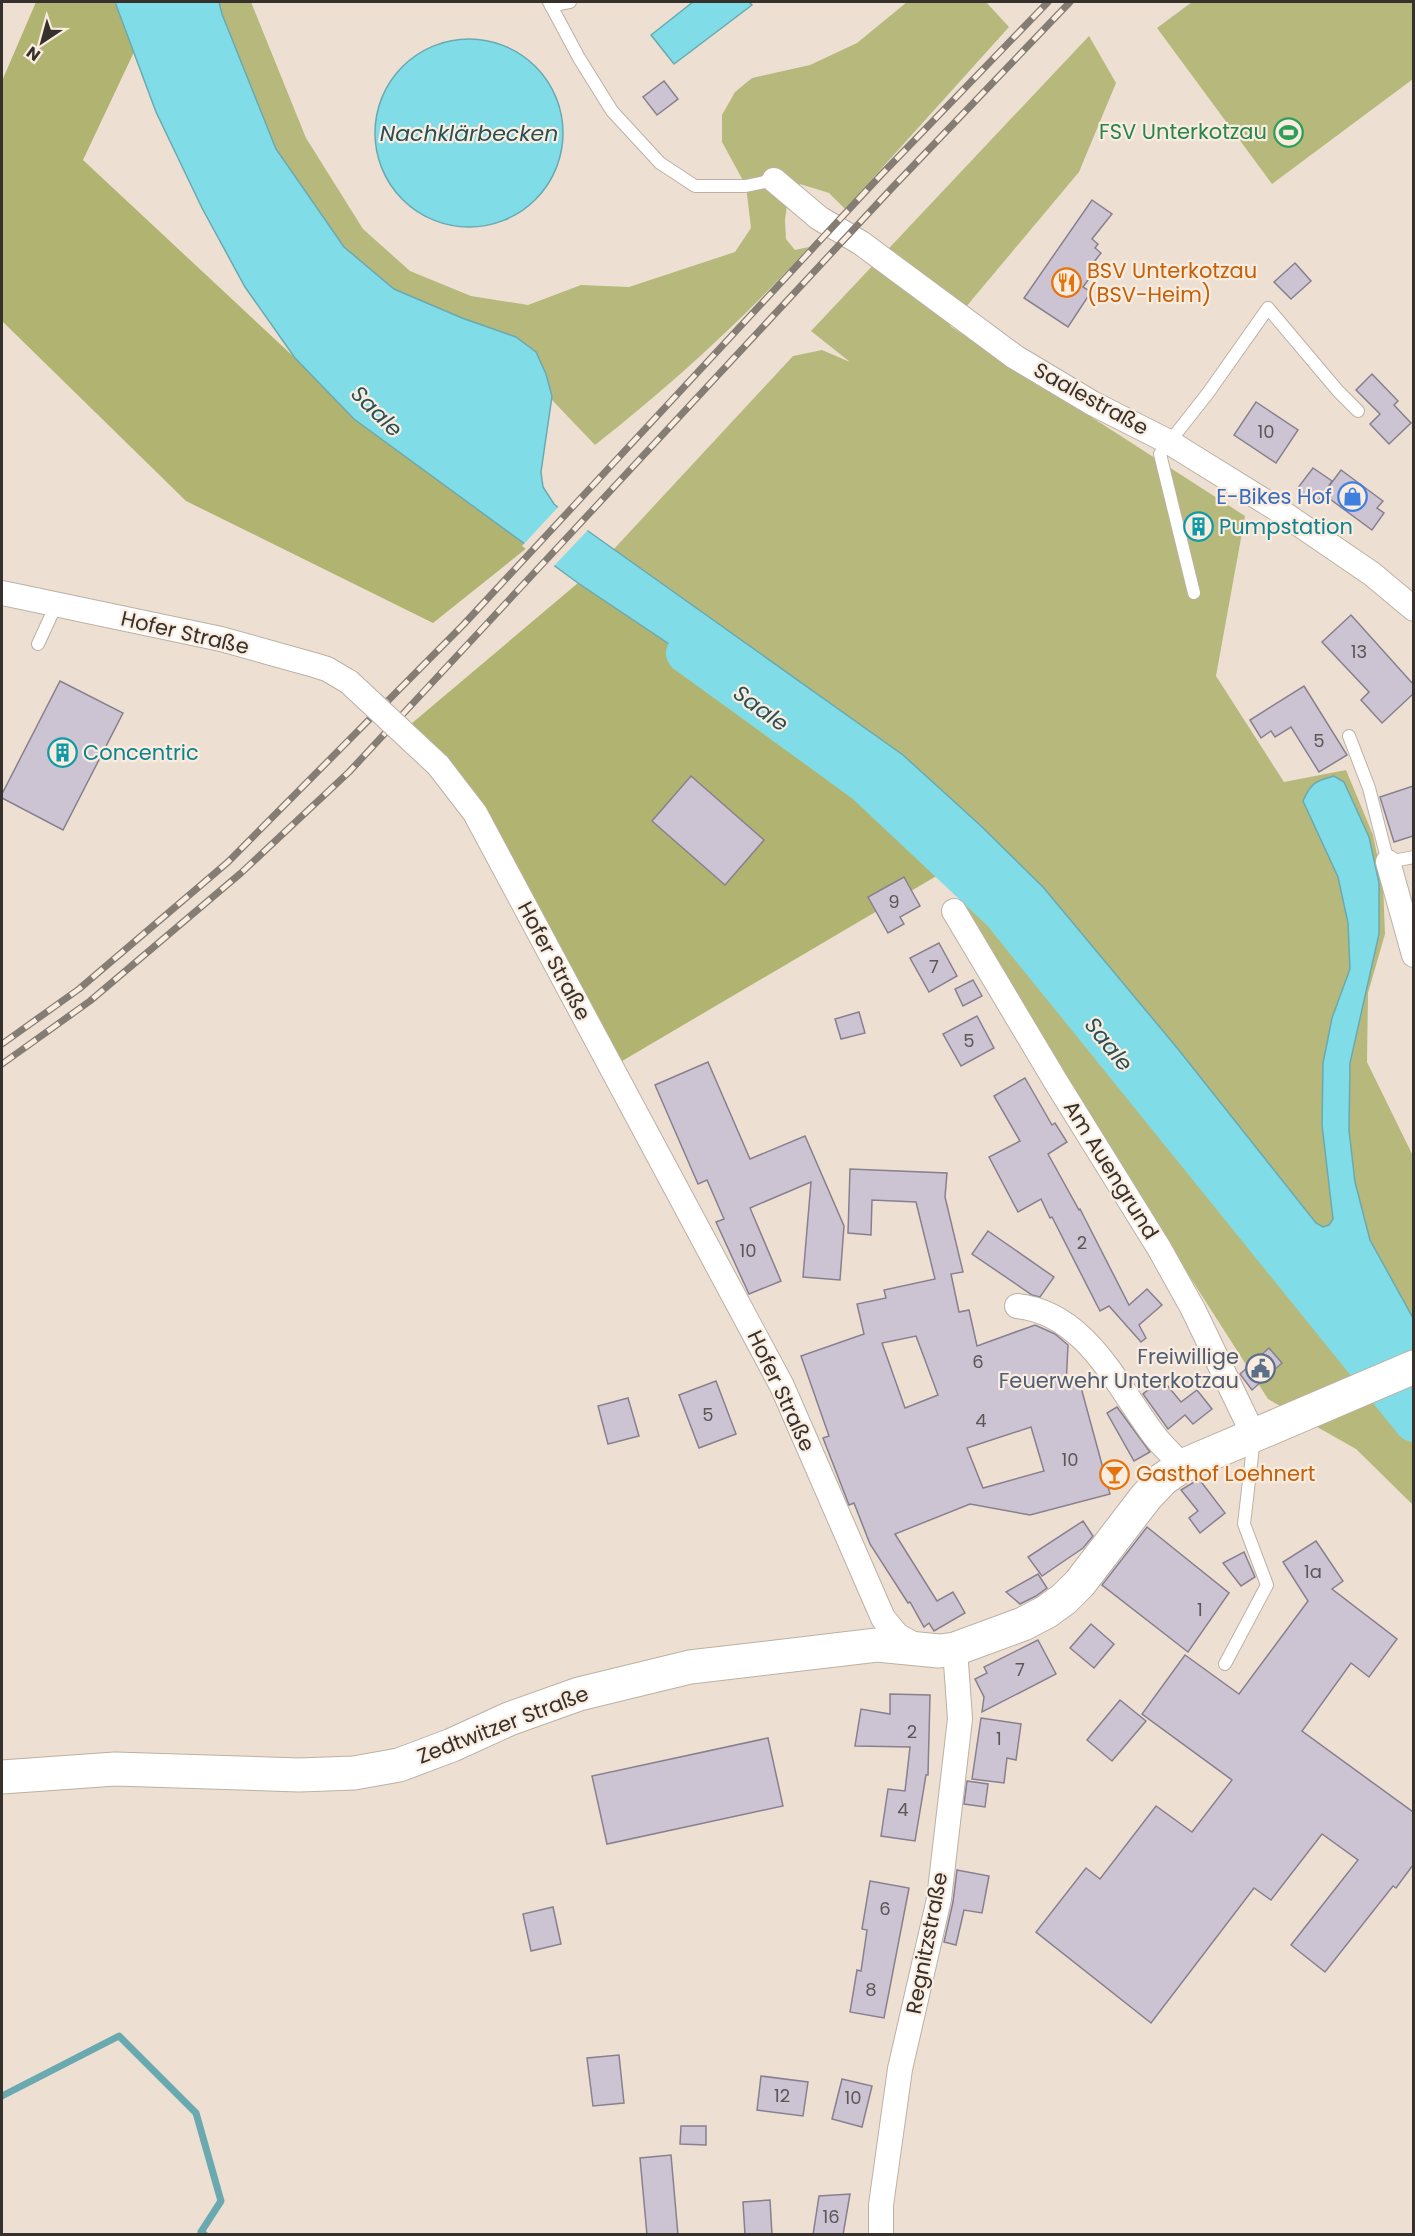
<svg xmlns="http://www.w3.org/2000/svg" width="1415" height="2236" viewBox="0 0 1415 2236" font-family="Poppins,sans-serif">
<style>
.green{fill:#b6b97b}
.forest{fill:#b1b370}
.water{fill:#80dce7;stroke:#6aa9af;stroke-width:1.5}
.pier{fill:#ede0d3}
.lines{fill:none;stroke-linecap:round;stroke-linejoin:round}
.stream{stroke:#6aa9af;stroke-width:7}
.river{stroke:#80dce7;stroke-width:40}
.building{fill:#ccc3d3;stroke:#88808e;stroke-width:1.5;fill-rule:evenodd}
.lane-casing{stroke:#bcb0a3;stroke-width:14}
.street-casing{stroke:#bcb0a3;stroke-width:26}
.secondary-casing{stroke:#bcb0a3;stroke-width:35}
.lane{stroke:#fff;stroke-width:12}
.street{stroke:#fff;stroke-width:24}
.secondary{stroke:#fff;stroke-width:33}
.rail-casing{stroke:#857d74;stroke-width:7}
.rail{stroke:#faede0;stroke-width:4.5;stroke-dasharray:14;stroke-linecap:butt}
.street-bridge-casing{stroke:#bcb0a3;stroke-width:26;stroke-linecap:butt}
.street-bridge{stroke:#fff;stroke-width:24}
.labels{text-anchor:middle;stroke-width:4.5;stroke-linejoin:round;paint-order:stroke}
.number-label{font-size:18px;fill:#5c5656}
.leisure-label{font-size:21px;fill:#27864d;stroke:#faede0;text-anchor:end}
.food-label{font-size:21px;fill:#c56008;stroke:#faede0;text-anchor:start}
.street-label{font-size:21px;fill:#36312c;stroke:#faede0}
.shop-label{font-size:21px;fill:#366cbe;stroke:#faede0;text-anchor:end}
.culture-label{font-size:21px;fill:#0d838f;stroke:#faede0;text-anchor:start}
.service-label{font-size:21px;fill:#4e5e75;stroke:#faede0;text-anchor:end}
.water-label{font-size:22px;font-style:italic;fill:#275156;stroke:#faede0}
</style>
<rect width="100%" height="100%" fill="#ede0d3"/>
<g class="green">
<path d="M219,2H251L306,138L363,229L410,271L471,296L528,305L581,285L629,287L735,252L751,228L746,186L722,142V115L735,92L752,78L810,65L857,43L907,2H986L1009,27L845,209L829,193L800,184L787,204L785,220L786,239L795,250L809,247C744,319 671,385 595,445L552,400V396L516,337L462,318L394,289L344,247L276,149L222,14Z"/>
<path d="M1192,2H1413V79L1272,184L1157,28Z"/>
<path d="M1089,36L1116,83L1079,172L950,326L1245,516L1216,676L1284,782L1346,770L1373,835L1383,883L1385,934L1368,993L1367,1062L1413,1156V1318L1370,1240L1355,1182L1349,1130L1350,1063L1379,934V883L1369,837L1303,800L1338,877L1348,923L1350,969L1332,1018L1323,1063L1322,1125L1333,1219L1329,1225L1323,1227L1316,1223L1178,1049L1043,887L981,826L903,755L613,550L793,356L822,350L850,362L811,331Z"/>
<path d="M775,715L874,786L963,863L1025,931L1329,1316L1413,1429V1505L1356,1449L1268,1399L1087,1116L945,871Z"/>
</g>
<g class="forest">
<path d="M36,2H115L134,52L83,160L295,358L354,419L528,547L433,623L186,501L2,321V81Z"/>
<path d="M578,583L775,715L945,871L617,1064L411,724Z"/>
</g>
<g class="water">
<path d="M115,2H219L222,14L276,149L344,247L394,289L462,318L516,337L536,352L546,374L552,396L541,472L543,487L554,504L574,521L903,755L981,826L1043,887L1178,1049L1316,1223L1323,1227L1329,1225L1333,1219L1322,1125L1323,1063L1332,1018L1350,969L1348,923L1338,877L1303,801C1311,783 1315,781 1334,776L1344,782L1369,837L1379,883V934L1350,1063L1349,1130L1355,1182L1370,1240L1413,1318V1429L1329,1316L1025,931L963,863L874,786L775,715L578,583L354,419L295,358L245,287L202,208L156,112Z"/>
<path d="M693,2H749L752,5L674,64L651,35Z"/>
<circle cx="469" cy="133" r="94"/>
</g>
<path class="pier" d="M560,505L589,529L552,568L522,546Z"/>
<g class="lines">
<path class="stream" d="M2,2096L119,2036L196,2113L221,2201L201,2232L204,2234"/>
<path class="river" d="M686,653L865,783L1002,912L1414,1422"/>
</g>
<g class="building">
<path d="M664,81L678,99L657,115L643,97Z"/>
<path d="M1092,200L1112,214L1092,239L1098,244L1095,248L1101,253L1094,262L1099,265L1083,287L1091,292L1068,327L1024,298Z"/>
<path d="M1295,263L1311,281L1291,299L1274,282Z"/>
<path d="M1372,374L1398,401L1394,405L1411,423L1389,444L1370,424L1380,414L1356,390Z"/>
<path d="M1256,402L1298,430L1276,463L1234,435Z"/>
<path d="M1313,468L1332,481L1327,489L1341,470L1383,501L1377,508L1384,513L1372,530L1323,494L1317,503L1297,489Z"/>
<path d="M1196,514L1211,526L1199,541L1187,530L1186,526Z"/>
<path d="M1351,615L1413,684V694L1382,723L1361,700L1369,692L1322,642Z"/>
<path d="M60,681L123,713L63,830L2,798V794Z"/>
<path d="M1304,686L1347,755L1319,772L1291,727L1275,737L1271,731L1261,738L1250,720Z"/>
<path d="M691,776L764,840L725,885L652,821Z"/>
<path d="M1413,786V836L1394,842L1380,797Z"/>
<path d="M904,877L920,906L900,917L904,924L888,933L868,897Z"/>
<path d="M939,943L957,976L929,992L910,958Z"/>
<path d="M973,980L982,996L963,1006L955,989Z"/>
<path d="M859,1012L865,1033L841,1039L835,1019Z"/>
<path d="M977,1016L994,1048L961,1066L943,1034Z"/>
<path d="M708,1062L750,1159L805,1136L844,1226L840,1280L803,1277L811,1182L750,1208L781,1281L749,1294L716,1222L724,1219L707,1180L698,1184L655,1085Z"/>
<path d="M1025,1078L1052,1125L1055,1123L1067,1142L1048,1154L1079,1210L1080,1209L1129,1305L1147,1289L1162,1305L1139,1325L1146,1338L1141,1342L1109,1306L1100,1311L1052,1217L1050,1218L1041,1199L1018,1212L989,1157L1020,1141L994,1096Z"/>
<path d="M850,1169L947,1173L945,1197L963,1272L951,1274L959,1312L969,1310L977,1346L1035,1325L1055,1334L1068,1345L1066,1386L1079,1380L1110,1494L1030,1515L970,1504L895,1534L937,1601L953,1592L965,1613L934,1631L929,1623L924,1627L910,1602L908,1603L870,1544L854,1503L849,1505L823,1438L829,1436L801,1356L864,1334L857,1304L886,1298L884,1290L935,1279L916,1202L872,1200L871,1235L848,1233ZM916,1336L938,1395L905,1408L882,1343ZM1031,1427L1044,1471L983,1488L967,1448Z"/>
<path d="M988,1231L1054,1277L1040,1297L1032,1295L972,1254Z"/>
<path d="M1269,1348L1282,1363L1252,1390L1240,1374Z"/>
<path d="M1162,1379L1181,1402L1197,1390L1212,1409L1193,1424L1185,1415L1168,1429L1143,1394Z"/>
<path d="M716,1381L736,1434L699,1448L679,1395Z"/>
<path d="M628,1398L639,1436L608,1444L598,1406Z"/>
<path d="M1117,1407L1150,1452L1134,1461L1107,1413Z"/>
<path d="M1199,1479L1225,1513L1200,1533L1189,1518L1198,1511L1181,1490Z"/>
<path d="M1083,1521L1093,1536L1083,1548L1042,1576L1028,1557Z"/>
<path d="M1147,1527L1229,1593L1188,1652L1102,1585Z"/>
<path d="M1316,1541L1343,1581L1332,1589L1397,1639L1369,1677L1351,1663L1302,1731L1413,1812V1865L1396,1888L1393,1886L1325,1972L1291,1945L1358,1860L1322,1834L1271,1900L1254,1888L1151,2023L1036,1932L1086,1868L1100,1879L1156,1806L1192,1832L1232,1780L1142,1714L1185,1655L1239,1694L1308,1601L1283,1562Z"/>
<path d="M1244,1552L1255,1577L1241,1586L1223,1563Z"/>
<path d="M1038,1574L1047,1588L1036,1596L1020,1604L1006,1592Z"/>
<path d="M1091,1624L1114,1644L1094,1668L1070,1648Z"/>
<path d="M1038,1640L1056,1674L982,1712L984,1697L975,1679L987,1673L984,1667Z"/>
<path d="M890,1694L930,1695L928,1775H926L915,1841L881,1836L888,1789L905,1791L910,1747L855,1746L861,1709L890,1714Z"/>
<path d="M1120,1700L1146,1721L1112,1761L1087,1740Z"/>
<path d="M981,1718L1021,1724L1016,1760L1007,1758L1004,1783L972,1779Z"/>
<path d="M768,1738L783,1806L607,1844L592,1776Z"/>
<path d="M967,1781L988,1784L985,1807L964,1804Z"/>
<path d="M957,1870L989,1876L982,1913L964,1910L956,1945L944,1942L953,1902Z"/>
<path d="M870,1881L909,1888L884,2018L850,2012L857,1970L861,1971L867,1930L862,1929Z"/>
<path d="M553,1907L561,1944L531,1951L523,1914Z"/>
<path d="M619,2055L624,2103L593,2106L587,2058Z"/>
<path d="M761,2076L808,2082L803,2116L757,2110Z"/>
<path d="M842,2079L872,2086L862,2127L832,2119Z"/>
<path d="M681,2126H706V2145L680,2144Z"/>
<path d="M671,2155L678,2235H647L640,2158Z"/>
<path d="M850,2194L843,2235H813L819,2196Z"/>
<path d="M770,2200L772,2235H745L743,2202Z"/>
</g>
<g class="lines">
<defs>
<g id="lane">
<path d="M549,2L579,58L612,111L660,163L695,186H746L774,180"/>
<path d="M551,6L570,2"/>
<path d="M1194,593L1160,454L1208,393L1268,308L1338,391L1358,411"/>
<path d="M38,644L56,605"/>
<path d="M1349,736L1369,788L1388,862L1414,857"/>
<path d="M1225,1664L1267,1585L1244,1524L1254,1438"/>
</g>
<g id="street">
<path d="M774,180L819,218L861,243L1015,357L1092,403L1169,442L1277,509L1372,574L1414,609"/>
<path d="M2,593L221,639L314,665L327,669L349,682"/>
<path d="M438,765L475,813L782,1386L883,1618L897,1635L920,1648"/>
<path d="M1388,862L1414,955"/>
<path d="M954,911L1056,1082L1159,1248L1193,1309L1254,1436"/>
<path d="M1017,1306C1086,1313 1117,1386 1154,1435C1162,1446 1173,1455 1182,1466"/>
<path d="M881,2234V2205L900,2069L939,1899L960,1719L955,1649"/>
</g>
<path id="secondary" d="M2,1777L115,1769L299,1775L354,1773L399,1765L452,1745L509,1719L579,1694L690,1667L877,1645L939,1651L955,1649L1023,1624L1046,1612L1064,1599L1080,1583L1146,1497L1163,1479L1182,1466L1414,1367"/>
</defs>
<use href="#lane" class="lane-casing"/>
<use href="#street" class="street-casing"/>
<use href="#secondary" class="secondary-casing"/>
<use href="#lane" class="lane"/>
<use href="#street" class="street"/>
<use href="#secondary" class="secondary"/>
<defs>
<g id="rail">
<path d="M2,1044L79,989L228,862L464,624L879,177L1048,2"/>
<path d="M2,1064L90,1001L241,873L349,772L891,189L1070,2"/>
</g>
</defs>
<use href="#rail" class="rail-casing"/>
<use href="#rail" class="rail"/>
<defs>
<path id="street-bridge" d="M349,682L438,765"/>
</defs>
<use href="#street-bridge" class="street-bridge-casing"/>
<use href="#street-bridge" class="street-bridge"/>
</g>
<defs>
<symbol id="stadium-ring" viewBox="-11 -11 22 22"><circle r="9.5" fill="#faede0" stroke="#2e9e5b" stroke-width="1.5"/><path d="M0-5a6.5 5 0 1 0 0 10a6.5 5 0 1 0 0-10ZM-3.5-1.8h7v3.6h-7Z" fill="#2e9e5b"/></symbol>
<symbol id="restaurant-ring" viewBox="-11 -11 22 22"><circle r="9.5" fill="#faede0" stroke="#e8710a" stroke-width="1.5"/><path d="M-5-6h1v4h1v-4h1v4h1v-4h1v5L-1.5 .5V6h-2V.5L-5-1ZM5-6V6H3V1.5H1.5Q1.5-4 5-6Z" fill="#e8710a"/></symbol>
<symbol id="shop-ring" viewBox="-11 -11 22 22"><circle r="9.5" fill="#faede0" stroke="#3f7fe0" stroke-width="1.5"/><path d="M-5-2.5h2.3a2.7 3.5 0 0 1 5.4 0H5L5.5 6h-11ZM-1.5-2.5h3a1.5 2.3 0 0 0-3 0Z" fill="#3f7fe0"/></symbol>
<symbol id="building-ring" viewBox="-11 -11 22 22"><circle r="9.5" fill="#faede0" stroke="#0f9aa8" stroke-width="1.5"/><path d="M-4-6H4V6H1V3H-1V6H-4ZM-2.5-4.3h1.7v1.8h-1.7ZM.8-4.3h1.7v1.8H.8ZM-2.5-1h1.7V.8h-1.7ZM.8-1h1.7V.8H.8Z" fill="#0f9aa8"/></symbol>
<symbol id="civic-ring" viewBox="-11 -11 22 22"><circle r="9.5" fill="#faede0" stroke="#5c6f8a" stroke-width="1.5"/><path d="M-.6-6.5H3V-4.5H.6V-3L4-1V1h2V6H-6V1h2V-1L-.6-3ZM-1.2 2.5V6h2.4V2.5Z" fill="#5c6f8a"/></symbol>
<symbol id="bar-ring" viewBox="-11 -11 22 22"><circle r="9.5" fill="#faede0" stroke="#e8710a" stroke-width="1.5"/><path d="M-6-5H6L.8 .8V4.5H3.5V6h-7V4.5H-.8V.8Z" fill="#e8710a"/></symbol>
</defs>
<g fill-rule="evenodd">
<use href="#stadium-ring" x="1272" y="116" width="33" height="33"/>
<use href="#restaurant-ring" x="1050" y="266" width="33" height="33"/>
<use href="#shop-ring" x="1336" y="480" width="33" height="33"/>
<use href="#building-ring" x="1182" y="510" width="33" height="33"/>
<use href="#building-ring" x="46" y="736" width="33" height="33"/>
<use href="#civic-ring" x="1244" y="1352" width="33" height="33"/>
<use href="#bar-ring" x="1098" y="1458" width="33" height="33"/>
</g>
<g class="labels">
<g class="number-label">
<text x="1266" y="438">10</text>
<text x="1359" y="658">13</text>
<text x="1319" y="747">5</text>
<text x="894" y="908">9</text>
<text x="934" y="973">7</text>
<text x="969" y="1047">5</text>
<text x="1082" y="1249">2</text>
<text x="748" y="1257">10</text>
<text x="978" y="1368">6</text>
<text x="708" y="1421">5</text>
<text x="981" y="1427">4</text>
<text x="1070" y="1466">10</text>
<text x="1313" y="1578">1a</text>
<text x="1200" y="1616">1</text>
<text x="1020" y="1676">7</text>
<text x="912" y="1738">2</text>
<text x="999" y="1745">1</text>
<text x="903" y="1816">4</text>
<text x="885" y="1915">6</text>
<text x="871" y="1996">8</text>
<text x="782" y="2102">12</text>
<text x="853" y="2104">10</text>
<text x="831" y="2223">16</text>
</g>
<g class="leisure-label">
<text x="1267" y="139">FSV Unterkotzau</text>
</g>
<g class="food-label">
<text x="1087" y="278">BSV Unterkotzau<tspan x="1087" dy="24">(BSV-Heim)</tspan></text>
<text x="1136" y="1481">Gasthof Loehnert</text>
</g>
<g class="street-label">
<text transform="translate(1091 399) rotate(29)" y="7">Saalestraße</text>
<text transform="translate(185 633) rotate(13)" y="7">Hofer Straße</text>
<text transform="translate(554 961) rotate(62)" y="7">Hofer Straße</text>
<text transform="translate(1111 1170) rotate(58)" y="7">Am Auengrund</text>
<text transform="translate(781 1391) rotate(65)" y="7">Hofer Straße</text>
<text transform="translate(503 1725) rotate(-21)" y="7">Zedtwitzer Straße</text>
<text transform="translate(927 1943) rotate(-79)" y="7">Regnitzstraße</text>
</g>
<g class="shop-label">
<text x="1332" y="504">E-Bikes Hof</text>
</g>
<g class="culture-label">
<text x="1219" y="534">Pumpstation</text>
<text x="83" y="760">Concentric</text>
</g>
<g class="service-label">
<text x="1239" y="1364">Freiwillige<tspan x="1239" dy="24">Feuerwehr Unterkotzau</tspan></text>
</g>
<g class="water-label">
<text x="469" y="141">Nachklärbecken</text>
<text transform="translate(377 411) rotate(45)" y="8">Saale</text>
<text transform="translate(761 708) rotate(36)" y="8">Saale</text>
<text transform="translate(1109 1044) rotate(51)" y="8">Saale</text>
</g>
</g>
<rect width="1415" height="2236" fill="none" stroke="#36312c" stroke-width="6"/>
<g transform="translate(42 42) rotate(216)" stroke="#faede0" stroke-width="4.5" paint-order="stroke">
<path d="M0-4.5L10 22L0 15L-10 22Z" fill="#36312c"/>
<text y="-9" font-size="16" font-weight="bold" text-anchor="middle" fill="#36312c">N</text>
</g>
</svg>
